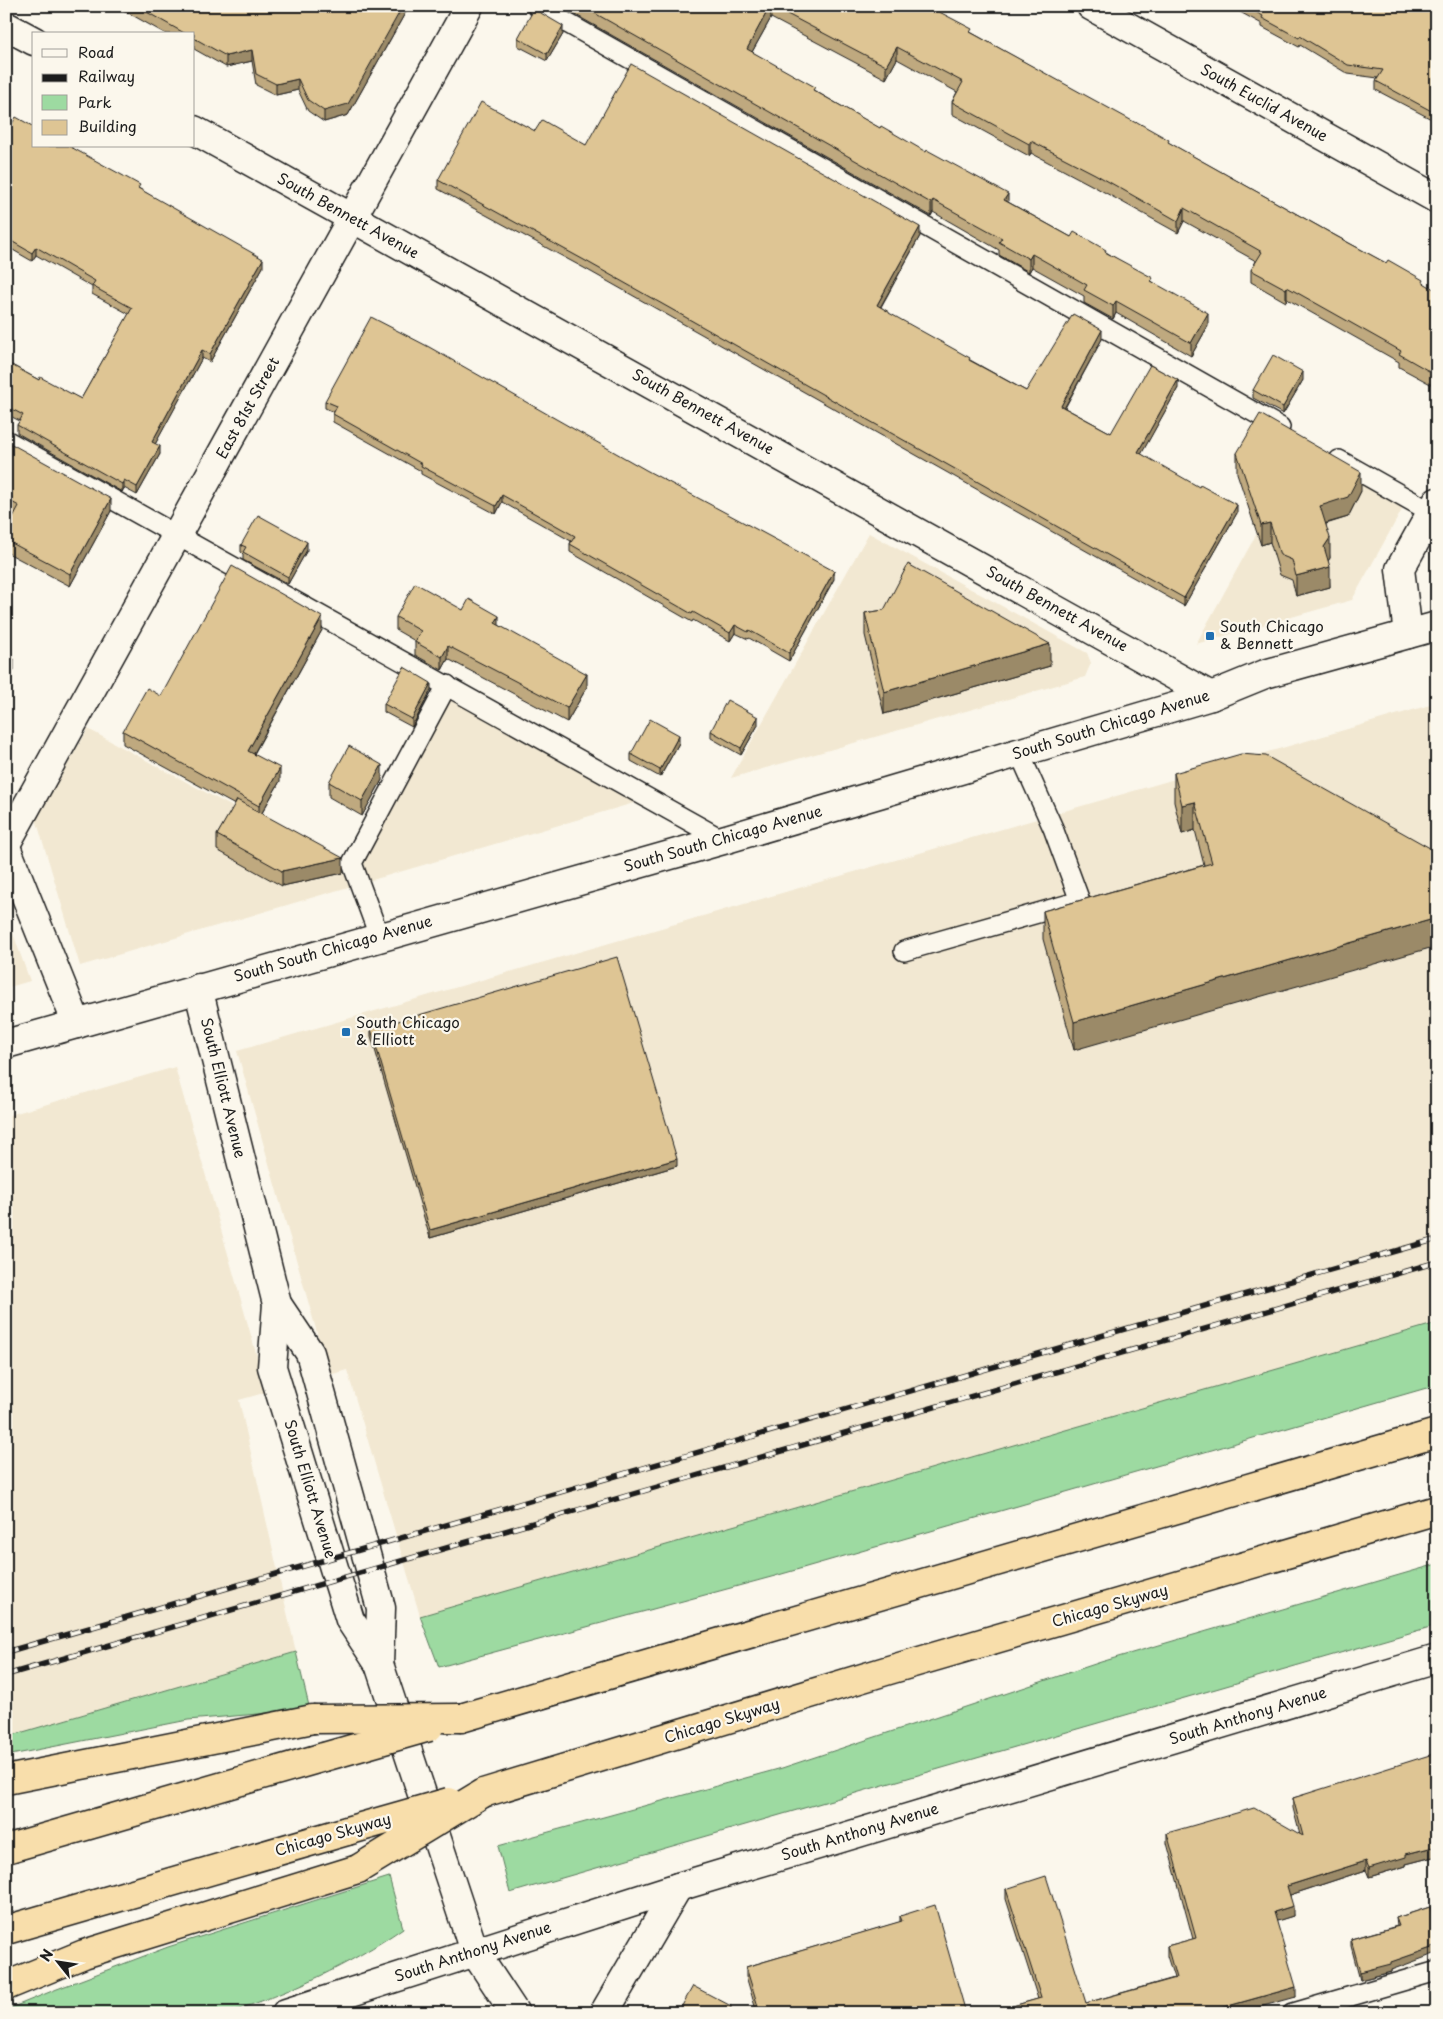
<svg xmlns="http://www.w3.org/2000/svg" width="1443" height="2019" viewBox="0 0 1443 2019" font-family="'Playpen Sans',sans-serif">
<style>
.built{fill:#f2e8d2}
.green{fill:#9ddaa1;stroke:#5c7b5e}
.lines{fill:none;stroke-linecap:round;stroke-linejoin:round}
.service-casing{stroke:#1c1c1c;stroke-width:22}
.minor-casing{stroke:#1c1c1c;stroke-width:31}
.secondary-casing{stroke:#1c1c1c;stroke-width:31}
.motorway-casing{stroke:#1c1c1c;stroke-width:31}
.service{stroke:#fbf7ec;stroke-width:19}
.minor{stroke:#fbf7ec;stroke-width:28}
.secondary{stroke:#fbf7ec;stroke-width:28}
.motorway{stroke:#f8deab;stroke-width:28}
.rail-casing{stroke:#1c1c1c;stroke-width:5.5}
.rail{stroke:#fbf7ec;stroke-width:4;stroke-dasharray:11;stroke-linecap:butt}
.motorway-bridge-casing{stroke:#1c1c1c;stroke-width:31;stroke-linecap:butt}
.motorway-bridge{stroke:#f8deab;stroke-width:28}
.wall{fill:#bfa97f;stroke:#1c1c1c}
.shaded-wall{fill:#9b8a68;stroke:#1c1c1c}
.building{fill:#dec594;stroke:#1c1c1c}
.poi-dot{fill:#1f6fb2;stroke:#fbf7ec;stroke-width:2}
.labels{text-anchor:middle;stroke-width:4.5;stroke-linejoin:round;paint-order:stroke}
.street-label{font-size:15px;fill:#1c1c1c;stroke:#fbf7ec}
.poi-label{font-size:15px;fill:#1c1c1c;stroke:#fbf7ec;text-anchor:start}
</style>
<rect width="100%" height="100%" fill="#fbf7ec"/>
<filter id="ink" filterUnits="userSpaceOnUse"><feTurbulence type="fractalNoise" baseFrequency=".02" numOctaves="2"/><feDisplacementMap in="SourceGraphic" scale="10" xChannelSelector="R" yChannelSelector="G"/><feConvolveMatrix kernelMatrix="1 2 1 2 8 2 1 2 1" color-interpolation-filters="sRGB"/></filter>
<g filter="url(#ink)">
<g class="built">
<path d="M1307,442L1408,499L1352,600L1196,644Z"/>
<path d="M869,533L1087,653L1091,663L1085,677L731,778Z"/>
<path d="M447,685L651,798L80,966L36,819L88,729L346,868Z"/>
<path d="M1437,703V1323L420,1616L347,1370L329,1375L237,1051Z"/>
<path d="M6,914L30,981L6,988Z"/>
<path d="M175,1067L267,1392L239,1400L296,1652L6,1737V1116Z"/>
</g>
<g class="green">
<path d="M1437,1323V1385L775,1576L439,1667L420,1616Z"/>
<path d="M1437,1564V1625L510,1893L498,1846L782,1768L1101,1662Z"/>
<path d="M296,1652L309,1706L281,1712L188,1720L6,1756V1737Z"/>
<path d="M389,1877L403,1928C350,1965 289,1993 227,2013H6V2010L57,1989L168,1947Z"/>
</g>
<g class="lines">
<defs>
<g id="service">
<path d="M537,6L1280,427"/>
<path d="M6,440L723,840"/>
<path d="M1339,460L1431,512"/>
<path d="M379,936L352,863L447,685"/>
<path d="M904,951L1080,901L1053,828L1019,752"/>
<path d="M1293,2013L1437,1971"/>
</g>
<g id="minor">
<path d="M1091,6L1437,199"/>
<path d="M6,26L34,41"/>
<path d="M194,130L1211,696"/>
<path d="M1408,634L1400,569L1437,502"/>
<path d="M6,844L469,6"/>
<path d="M6,847L77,1024"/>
<path d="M198,988L277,1304L272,1367L350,1620L379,1664L474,1951L515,2013"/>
<path d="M277,1304L310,1353L381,1608L379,1664"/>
<path d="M286,2013L678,1887L1437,1659"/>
<path d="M604,2013L678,1887"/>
</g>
<path id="secondary" d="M6,1044L723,840L1211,696L1265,674L1437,626"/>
<g id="motorway">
<path d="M461,1718L1437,1433"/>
<path d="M6,1780L313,1719"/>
<path d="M483,1793L889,1670L1437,1510"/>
<path d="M6,1849L324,1757"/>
<path d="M6,1930L347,1831"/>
<path d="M6,1986L84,1954L358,1869"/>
</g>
</defs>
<use href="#service" class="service-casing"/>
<use href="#minor" class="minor-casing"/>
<use href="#secondary" class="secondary-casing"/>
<use href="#motorway" class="motorway-casing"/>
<use href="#service" class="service"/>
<use href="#minor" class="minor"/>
<use href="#secondary" class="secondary"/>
<use href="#motorway" class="motorway"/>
<defs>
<g id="rail">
<path d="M6,1652L1437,1239"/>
<path d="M6,1675L1437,1262"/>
</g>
</defs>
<use href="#rail" class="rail-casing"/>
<use href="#rail" class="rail"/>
<defs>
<g id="motorway-bridge">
<path d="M313,1719L461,1718"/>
<path d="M324,1757L429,1727"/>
<path d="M347,1831L449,1802"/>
<path d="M358,1869L483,1793"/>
</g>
</defs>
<use href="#motorway-bridge" class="motorway-bridge-casing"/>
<use href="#motorway-bridge" class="motorway-bridge"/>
</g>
<g class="wall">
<path d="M116,6H409L348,115L324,122L308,111L298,90L276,95L256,85L252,61L226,67L194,49V34H166Z"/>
<path d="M560,6H928L972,33L1336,236L1437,291L1436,387L1399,367V362L1287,299L1286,302L1251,282V270L1256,261L1184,221L1178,233L1095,187L1031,153L1029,156L952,114V102L957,92L897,59L886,79L771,18L752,52L815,91L1008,202L1071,237L1106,252L1153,282L1208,326L1191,356L1116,313L1113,319L1084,303V296L1032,267L1029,272L999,255V250L933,212L931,216Z"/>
<path d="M1229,6H1437V122L1376,90V81L1378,78L1348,74L1300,45L1299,47L1262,27V24Z"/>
<path d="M563,34L547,61L518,46V38Z"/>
<path d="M535,131L920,236L881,307L889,314L970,360L1026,391L1102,339L1065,408L1111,433L1178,388L1141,454L1237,513L1184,606L584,268L438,189V180Z"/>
<path d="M6,134L140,189L263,267L210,362L202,358L155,444L160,454L137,495L124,488L122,492L17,433V425L20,421L6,414V362L39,380L81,399L129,314L92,294V287L36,255L32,261L6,246Z"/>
<path d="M1303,380L1283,414L1253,398V390Z"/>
<path d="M325,401L834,579L789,661L749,638L748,639L735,633L730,641L693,620L692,622L570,552V544L571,541L502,502L496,514L421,474V471L333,422V414L334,412L325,408Z"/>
<path d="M6,441L111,511L70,586L6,552V530L14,515L6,511Z"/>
<path d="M1237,453L1361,491L1348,517L1326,524L1330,558L1328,561L1330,587L1296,596L1292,580L1280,575L1270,542L1261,545L1237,473Z"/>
<path d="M241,545L307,550L288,584L243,560V554L241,552Z"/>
<path d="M463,610L499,625L587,687L567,722L448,659L442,670L415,655V641L396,630V617Z"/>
<path d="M884,610L1050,666L884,714L865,635V613Z"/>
<path d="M322,630L254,754L280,781L262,813L343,873L282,886L217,850V835L235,805L123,744V731L161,696Z"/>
<path d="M431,690L412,727L384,712V704Z"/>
<path d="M758,725L741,755L711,738V731Z"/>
<path d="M679,743L660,777L631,761V754Z"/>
<path d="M1174,773L1437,852L1074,1050L1043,939V911L1204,865L1195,830L1182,834L1174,802Z"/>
<path d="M382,780L362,816L329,797V782Z"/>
<path d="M371,1029L677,1166L430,1238L371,1036Z"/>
<path d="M1437,1759V1856L1406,1864V1866L1369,1877L1366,1870L1290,1895L1293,1916L1276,1921L1296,1997L988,2013L1038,1999L1006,1899V1889L1086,2003L1174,1978L1167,1956V1946L1193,1939L1167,1843V1833L1300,1835L1293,1808V1798Z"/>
<path d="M1430,1907L1391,1970V1972L1360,1980L1351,1946V1939L1397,1926L1396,1918Z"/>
<path d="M900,1916L966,2013H757L746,1976V1967L900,1922Z"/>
</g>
<g class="shaded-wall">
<path d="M403,6H409L348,115L324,122V111Z"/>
<path d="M770,6L771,18L747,61V49Z"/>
<path d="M563,26V34L547,61V54Z"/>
<path d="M897,47V59L886,79V66Z"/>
<path d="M252,50V61L226,67V56Z"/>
<path d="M298,79V90L276,95V84Z"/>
<path d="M1031,141V153L1029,156V144Z"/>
<path d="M1008,194V207L1004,200Z"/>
<path d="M933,200V212L931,216V203Z"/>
<path d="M1184,208V221L1178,233V221Z"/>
<path d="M920,227V236L877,313V305Z"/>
<path d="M36,247V255L32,261V253Z"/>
<path d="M1032,254V267L1029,272V259Z"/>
<path d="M263,259V267L210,362V354Z"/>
<path d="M1287,287V299L1286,302V289Z"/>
<path d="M1116,301V313L1113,319V306Z"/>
<path d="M1208,313V326L1191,356V343Z"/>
<path d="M1102,330V339L1061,414V406Z"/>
<path d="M202,350V358L152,450V442Z"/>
<path d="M1303,372V380L1283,414V407Z"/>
<path d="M1437,373V386L1436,387V375Z"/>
<path d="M1178,380V388L1138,460V452Z"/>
<path d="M160,446V454L137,495V487Z"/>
<path d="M1361,472V491L1348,517L1320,525V506Z"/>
<path d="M124,480V488L122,492V484Z"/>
<path d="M502,495V502L496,514V506Z"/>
<path d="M111,499V511L70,586V574Z"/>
<path d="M1237,505V513L1184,606V598Z"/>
<path d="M1270,523V542L1261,545V525Z"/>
<path d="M1330,538V558L1324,567V547Z"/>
<path d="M307,542V550L288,584V577Z"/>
<path d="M1330,567V587L1296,596V576Z"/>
<path d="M834,571V579L789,661V653Z"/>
<path d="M499,616V629L495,623Z"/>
<path d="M322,617V630L248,764V751Z"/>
<path d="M735,625V633L730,641V633Z"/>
<path d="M1050,644V666L884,714V692Z"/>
<path d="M448,646V659L442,670V657Z"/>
<path d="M14,659V670L6,684V673Z"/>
<path d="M587,674V687L567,722V708Z"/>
<path d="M431,683V690L412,727V719Z"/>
<path d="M758,717V725L741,755V748Z"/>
<path d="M679,735V743L660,777V770Z"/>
<path d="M382,765V780L362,816V801Z"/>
<path d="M280,768V781L259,818V806Z"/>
<path d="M1195,802V830L1182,834V805Z"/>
<path d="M343,858V873L282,886V871Z"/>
<path d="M1437,918V946L1074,1050V1022Z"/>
<path d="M677,1159V1166L430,1238V1230Z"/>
<path d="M1437,1846V1856L1406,1864V1866L1369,1877V1868L1406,1854Z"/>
<path d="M1366,1861V1870L1287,1896V1886Z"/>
<path d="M1293,1906V1916L1274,1922V1912Z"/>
<path d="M1437,1946V1953L1391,1970V1972L1360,1980V1972Z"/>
<path d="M1296,1987V1997L1238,2013H1203Z"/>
<path d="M731,2006V2013H728Z"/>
</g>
<g class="building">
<path d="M136,6H403L348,104L324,111L308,100L298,79L276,84L256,74L252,50L226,56L194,38V34H186Z"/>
<path d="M582,6H770L747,49L815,87L813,90L880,128L881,126L926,152L927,150L1008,194L1004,200L1071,237L1074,232L1106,250L1105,252L1153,278L1151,281L1208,313L1191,343L1116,301L1113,306L1084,290L1087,285L1032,254L1029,259L999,242L1002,238L933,200L931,203Z"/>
<path d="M772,6H928L972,29L970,32L1136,123L1137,122L1169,140L1168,142L1336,236L1386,263L1388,260L1423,280L1422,282L1437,291V373L1436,375L1399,354L1401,351L1287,287L1286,289L1251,270L1262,252L1184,208L1178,221L1095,174L1031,141L1029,144L952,102L963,82L897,47L886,66Z"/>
<path d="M1245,6H1437V114L1376,81L1383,70L1348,65L1300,36L1299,38L1262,18L1263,16Z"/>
<path d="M534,9L563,26L547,54L518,38Z"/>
<path d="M631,64L920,227L877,305L889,312V313L970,358L969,360L1026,391L1073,314L1102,330L1061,406L1111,433L1150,365L1178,380L1138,452L1199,487L1200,485L1237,505L1184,598L584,260L438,180L481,102L535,131L542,120L586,145Z"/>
<path d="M16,117L34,127V146H69L140,185L138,188L263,259L210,354L202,350L152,442L160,446L137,487L124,480L122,484L17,425L23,415L6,406V362L39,380L40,377L81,399L132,308L92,286L95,281L36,247L32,253L6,238V134Z"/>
<path d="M371,317L429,347L646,470L834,571L789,653L749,630L748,632L735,625L730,633L693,612L692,614L570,544L575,536L502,495L496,506L421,466L422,464L333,414L337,406L325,401Z"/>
<path d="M1273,355L1303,372L1283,407L1253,390Z"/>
<path d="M1260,414L1361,472L1348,497L1320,506L1330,538L1324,547L1330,567L1296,576L1292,560L1280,555L1270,523L1261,525L1237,453Z"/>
<path d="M6,441L111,499L70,574L6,540V530L19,506L6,499Z"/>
<path d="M258,515L307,542L288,577L243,552L246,547L241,545Z"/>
<path d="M908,564L1050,644L884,692L865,613L884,610Z"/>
<path d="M232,566L322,617L248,751L280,768L259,806L123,731L147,688L161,696Z"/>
<path d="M415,583L463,610L469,599L499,616L495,623L587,674L567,708L448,646L442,657L415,642L421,631L396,617Z"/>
<path d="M6,655L14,659L6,673Z"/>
<path d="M404,667L431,683L412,719L384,704Z"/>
<path d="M727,700L758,717L741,748L711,731Z"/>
<path d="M650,719L679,735L660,770L631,754Z"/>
<path d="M349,746L382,765L362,801L329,782Z"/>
<path d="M1241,754L1266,756L1437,852V918L1074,1022L1043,911L1212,863L1195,802L1182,805L1174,773Z"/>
<path d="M237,800L343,858L282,871L217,835Z"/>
<path d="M617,957L677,1159L430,1230L371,1029Z"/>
<path d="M1433,1754L1434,1760L1437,1759V1846L1406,1854V1857L1369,1868L1366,1861L1287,1886L1293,1906L1274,1912L1296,1987L1203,2013H988L1041,1998L1006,1889L1046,1876L1086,2003L1176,1978L1167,1946L1196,1938L1167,1833L1254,1808L1303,1836L1293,1798Z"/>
<path d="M935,1905L966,2013H760L746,1967L902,1921L900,1916Z"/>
<path d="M1430,1907L1437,1925V1946L1391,1962V1964L1360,1972L1351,1939L1399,1926L1396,1918Z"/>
<path d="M693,1986L731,2006L728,2013H678Z"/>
</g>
</g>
<g class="poi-dot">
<rect x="1205" y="631" width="10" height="10" rx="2.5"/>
<rect x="341" y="1027" width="10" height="10" rx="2.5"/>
</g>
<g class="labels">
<g class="street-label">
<text transform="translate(1264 103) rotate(29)" y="5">South Euclid Avenue</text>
<text transform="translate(348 216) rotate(29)" y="5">South Bennett Avenue</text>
<text transform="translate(248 408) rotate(-61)" y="5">East 81st Street</text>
<text transform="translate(703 412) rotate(29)" y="5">South Bennett Avenue</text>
<text transform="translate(1057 609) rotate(29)" y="5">South Bennett Avenue</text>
<text transform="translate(1111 725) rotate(-17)" y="5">South South Chicago Avenue</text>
<text transform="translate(723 839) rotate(-16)" y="5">South South Chicago Avenue</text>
<text transform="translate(333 949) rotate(-16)" y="5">South South Chicago Avenue</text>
<text transform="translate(223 1088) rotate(76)" y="5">South Elliott Avenue</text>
<text transform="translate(310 1489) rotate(73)" y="5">South Elliott Avenue</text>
<text transform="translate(1110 1606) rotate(-16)" y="5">Chicago Skyway</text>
<text transform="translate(1248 1716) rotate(-17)" y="5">South Anthony Avenue</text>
<text transform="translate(722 1721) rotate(-17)" y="5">Chicago Skyway</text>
<text transform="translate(860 1832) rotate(-17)" y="5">South Anthony Avenue</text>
<text transform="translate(333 1835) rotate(-16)" y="5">Chicago Skyway</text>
<text transform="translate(473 1952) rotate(-18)" y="5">South Anthony Avenue</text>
</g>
<g class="poi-label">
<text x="1220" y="632">South Chicago<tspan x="1220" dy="17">&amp; Bennett</tspan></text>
<text x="356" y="1028">South Chicago<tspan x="356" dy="17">&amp; Elliott</tspan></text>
</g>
</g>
<rect width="1443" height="2019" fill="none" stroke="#fbf7ec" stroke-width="25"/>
<rect x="12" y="12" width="1418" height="1994" fill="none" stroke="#1c1c1c" stroke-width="2" filter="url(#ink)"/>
<rect x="32" y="32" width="162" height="115" fill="#fbf7ec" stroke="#a29f99"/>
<rect x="42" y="49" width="25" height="8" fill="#fbf7ec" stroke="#a29f99"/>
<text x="78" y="58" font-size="15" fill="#1c1c1c">Road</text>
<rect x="42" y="74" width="25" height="8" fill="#1c1c1c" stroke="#a29f99"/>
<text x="78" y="82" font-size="15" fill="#1c1c1c">Railway</text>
<rect x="42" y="95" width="25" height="15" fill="#9ddaa1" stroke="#a29f99"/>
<text x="78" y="108" font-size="15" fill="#1c1c1c">Park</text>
<rect x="42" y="120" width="25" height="15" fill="#dec594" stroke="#a29f99"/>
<text x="78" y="132" font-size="15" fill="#1c1c1c">Building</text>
<g transform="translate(58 1962) rotate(300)" stroke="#fbf7ec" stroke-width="4" paint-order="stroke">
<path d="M0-4L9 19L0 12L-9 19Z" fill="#1c1c1c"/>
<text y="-8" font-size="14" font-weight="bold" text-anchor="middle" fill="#1c1c1c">N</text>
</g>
</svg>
